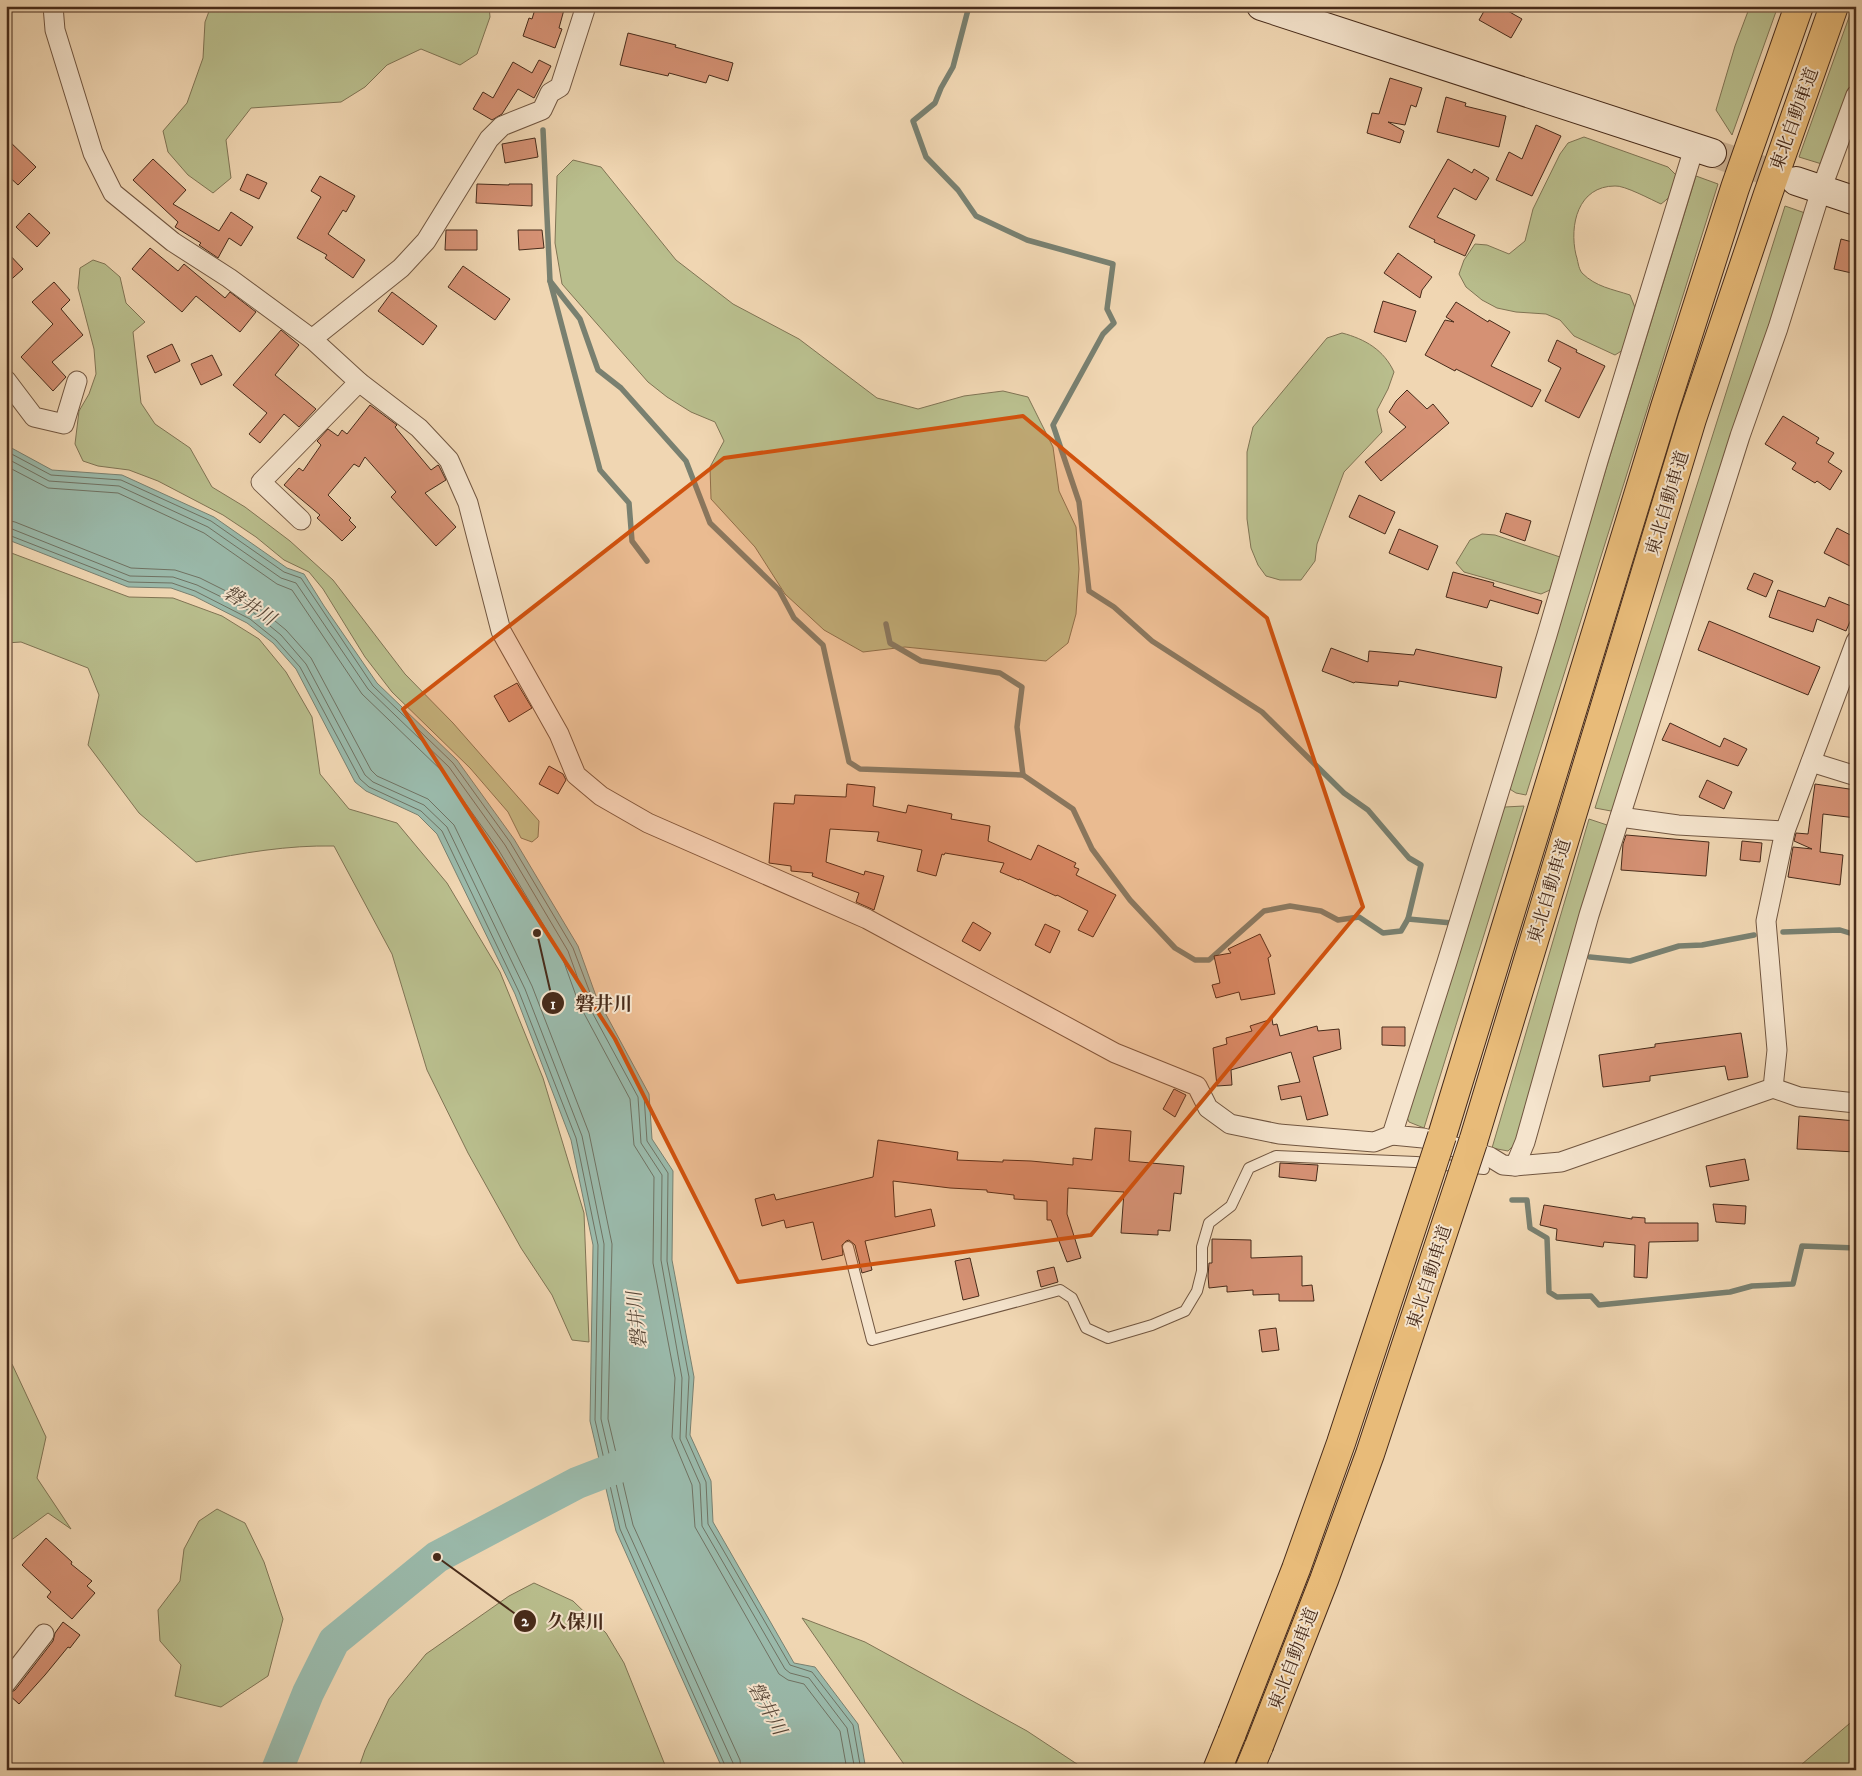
<svg xmlns="http://www.w3.org/2000/svg" width="1862" height="1776" viewBox="0 0 1862 1776" font-family="'IM FELL DW Pica','Noto Serif JP',serif">
<style>
.green{fill:#b9be8d;stroke:#807454}
.water{fill:#9ab9aa;stroke:#798070}
.lines{fill:none;stroke-linecap:round;stroke-linejoin:round}
.shore{stroke:#707262;stroke-width:1}
.stream{stroke:#798070;stroke-width:5.5}
.river{stroke:#9ab9aa;stroke-width:32}
.building{fill:#d59174;stroke:#472b1a}
.secondary-tunnel{stroke:#ceb494;stroke-width:28;stroke-dasharray:28 14;stroke-linecap:butt}
.lane-casing{stroke:#715640;stroke-width:12}
.street-casing{stroke:#715640;stroke-width:21}
.secondary-casing{stroke:#472b1a;stroke-width:30}
.highway-casing{stroke:#472b1a;stroke-width:30}
.lane{stroke:#f5e4cd;stroke-width:10}
.street{stroke:#f5e4cd;stroke-width:19}
.secondary{stroke:#f5e4cd;stroke-width:28}
.highway{stroke:#e8bb79;stroke-width:28}
.highway-bridge-casing{stroke:#472b1a;stroke-width:30;stroke-linecap:butt}
.highway-bridge{stroke:#e8bb79;stroke-width:28}
.marked{fill:#d0520e;fill-opacity:0.2;stroke:#d0520e;stroke-width:4;stroke-linejoin:round}
.labels{text-anchor:middle;stroke-width:4;stroke-linejoin:round;paint-order:stroke}
.street-label{font-size:18px;fill:#472b1a;stroke:#f5e4cd}
.water-label{font-size:19px;font-style:italic;fill:#584737;stroke:#f5e4cd}
.leader{fill:none;stroke:#472b1a;stroke-width:2}
.callout-dot{fill:#472b1a;stroke:#f5e4cd;stroke-width:2}
.mark-label{font-size:15px;text-anchor:middle;font-weight:bold;fill:#fff}
.callout-label{font-size:19px;text-anchor:middle;font-weight:bold;fill:#472b1a;stroke:#f5e4cd;stroke-width:4;stroke-linejoin:round;paint-order:stroke}
</style>
<rect width="100%" height="100%" fill="#f0d6b2"/>
<filter id="stains"><feTurbulence type="fractalNoise" baseFrequency=".004" numOctaves="4"/><feColorMatrix values="0 0 0 0 .2 0 0 0 0 .09 0 0 0 0 .02 0 0 0 .5 -.17"/></filter>
<radialGradient id="worn" r=".72"><stop offset=".6" stop-color="#630" stop-opacity="0"/><stop offset="1" stop-color="#630" stop-opacity=".3"/></radialGradient>
<g class="green">
<path d="M211,6H489L490,17L477,54L460,65L421,49L387,65L365,87L341,102L251,108L226,140L231,178L213,193L188,175L168,152L163,131L187,103L203,58L205,22Z"/>
<path d="M1750,6H1778L1732,135L1716,110L1735,46Z"/>
<path d="M1853,6H1856V78L1825,165L1799,157Z"/>
<path d="M1584,137L1668,167L1676,175C1675,191 1673,195 1661,204C1652,200 1624,185 1615,186C1578,186 1569,225 1576,255C1578,260 1578,268 1582,273C1596,287 1612,289 1630,295L1636,310L1623,350L1615,355L1574,336L1560,320L1546,314L1516,312L1497,308L1482,300L1466,287L1459,274L1464,260L1475,244L1487,245L1509,254L1525,241L1533,209L1560,154L1568,143Z"/>
<path d="M573,160L601,167L676,260L733,304L799,339L877,398L918,409L964,396L1003,391L1028,397L1053,447L1059,491L1076,527L1079,569L1076,614L1068,643L1046,661L905,647L863,652L824,630L785,594L755,547L711,499L710,467L724,441L715,422L691,412L667,397L648,382L562,284L555,243L557,176Z"/>
<path d="M1696,176L1718,184L1526,795L1516,793L1508,788Z"/>
<path d="M1785,206L1808,214L1615,806L1611,811L1595,808Z"/>
<path d="M93,260L105,264L120,277L126,303L145,322L133,332L141,403L155,424L190,448L212,487L245,507L290,541L333,580L405,674L453,723L539,821L538,837L532,842L521,838L508,812L470,768L392,692L365,657L323,589L309,572L284,560L256,537L223,515L158,481L129,470L98,466L83,461L75,444L79,411L89,394L96,374L94,349L78,288L80,268Z"/>
<path d="M1342,333C1365,339 1384,350 1394,372L1388,389L1377,410L1382,432L1344,472L1317,544L1315,561L1301,580H1280L1266,576L1258,565L1251,548L1247,519V452L1253,427L1327,338Z"/>
<path d="M1482,534L1495,535L1560,557L1550,590L1541,594L1464,572L1456,563L1470,540Z"/>
<path d="M6,551L129,597L173,598L222,616L259,639L286,672L312,717L320,774L349,809L397,823L447,883L500,972L543,1078L584,1213L589,1342L572,1340L552,1295L521,1248L468,1153L427,1070L392,954L334,846C288,845 242,853 196,862L139,813L88,745L99,695L88,668L21,642L6,643Z"/>
<path d="M1524,806L1424,1128L1409,1122L1406,1115L1501,812L1505,807Z"/>
<path d="M1589,819L1607,825L1609,832L1516,1143L1508,1151L1492,1148Z"/>
<path d="M6,1359L12,1364L46,1437L37,1478L71,1529L48,1513L6,1544Z"/>
<path d="M217,1509L245,1523L264,1562L283,1619L268,1676L221,1707L175,1696L181,1665L160,1641L158,1610L180,1581L184,1549L199,1521Z"/>
<path d="M534,1583L573,1601L606,1633L624,1663L667,1770H358L365,1750L389,1699L426,1654L509,1596Z"/>
<path d="M802,1618L865,1642L1027,1731L1086,1770H908Z"/>
<path d="M1856,1718V1770H1795Z"/>
</g>
<path class="water" d="M6,445L52,470L122,475L214,517L287,568L304,574L324,606L377,683L457,760L514,839L578,946L596,996L649,1094L652,1139L673,1171L672,1260L694,1377L690,1435L711,1481L713,1522L794,1663L815,1667L858,1724L866,1770H723L616,1531L590,1421L593,1245L571,1140L515,994L437,834L418,815L366,791L355,782L296,669L273,643L247,623L194,596L171,588L128,587L6,539Z"/>
<g class="lines">
<g class="shore">
<path d="M6,451L51,475L121,480L211,521L284,572L301,578L373,686L453,763L510,842L573,948L592,998L644,1095L647,1141L668,1173L667,1261L689,1377L686,1437L706,1482L708,1524L790,1665L812,1672L853,1725L861,1770"/>
<path d="M6,458L49,481L119,486L208,527L281,578L296,583L368,689L449,767L505,845L568,951L586,1001L638,1097L641,1143L662,1175L661,1260L682,1378L680,1439L700,1484L702,1526L785,1669L790,1673L809,1678L847,1728L855,1770"/>
<path d="M6,466L48,488L118,493L204,533L277,584L292,590L362,694L443,772L498,849L561,954L579,1004L630,1099L634,1145L654,1177L653,1263L675,1378L672,1437L692,1485L695,1527L779,1674L788,1680L804,1684L840,1731L847,1770"/>
<path d="M6,520L15,522L131,568L175,570L200,578L258,607L286,630L311,658L371,770L377,776L428,799L454,825L532,986L589,1133L612,1244L608,1419L633,1525L740,1760L741,1770"/>
<path d="M6,528L12,529L130,576L173,577L197,585L254,613L281,635L306,664L365,775L373,782L424,805L447,827L525,989L582,1136L604,1244L601,1419L626,1527L733,1763L734,1770"/>
<path d="M6,534L129,582L172,583L195,591L250,619L276,640L300,667L360,779L369,787L421,811L442,831L519,992L576,1138L598,1245L595,1420L620,1529L727,1770"/>
</g>
<g class="stream">
<path d="M969,6L953,67L941,88L935,103L913,121L926,157L958,190L976,216L1027,240L1113,264L1107,309L1114,323L1103,334L1053,425L1079,502L1089,591L1114,607L1152,641L1262,712L1344,793L1368,810L1409,858L1421,865L1408,919"/>
<path d="M543,130L550,281L600,470L629,503L632,541L647,561"/>
<path d="M550,281L580,319L598,370L621,388L686,461L710,523L779,590L794,618L823,645L849,762L860,769L1023,775"/>
<path d="M886,624L890,643L921,661L1000,673L1022,687L1017,727L1023,775L1073,809L1092,849L1130,900L1175,948L1195,960H1209L1264,911L1290,906L1321,911L1338,920L1359,917L1383,933L1401,931L1408,919L1452,923"/>
<path d="M1783,932L1840,930L1856,935"/>
<path d="M1590,957L1630,961L1679,946L1702,945L1754,935"/>
<path d="M1512,1200H1527L1530,1228L1547,1238L1549,1292L1557,1297L1591,1296L1599,1305L1730,1292L1752,1286L1793,1284L1802,1246L1856,1248"/>
</g>
<path class="river" d="M277,1770L308,1693L334,1641L437,1557L577,1483L639,1459"/>
</g>
<g class="building">
<path d="M536,6H565L559,28L562,29L555,48L523,36L529,18L532,19Z"/>
<path d="M1487,6H1499L1522,19L1511,38L1479,20Z"/>
<path d="M628,33L676,45L675,47L733,63L728,81L709,75L706,83L669,73L668,76L620,65Z"/>
<path d="M539,60L551,66L534,98L518,89L502,114L492,120L473,109L483,92L493,98L513,62L532,73Z"/>
<path d="M1390,78L1422,88L1416,107L1411,105L1405,125L1388,122L1404,131L1400,143L1367,133L1372,113L1379,114Z"/>
<path d="M1446,97L1466,103L1465,106L1506,116L1499,147L1437,132Z"/>
<path d="M1536,125L1561,136L1532,196L1496,180L1509,152L1522,159Z"/>
<path d="M6,138L36,167L18,185L6,174Z"/>
<path d="M535,138L538,157L505,163L502,144Z"/>
<path d="M153,159L186,190L173,204L219,231L231,212L253,227L241,246L229,238L218,258L199,245L201,243L175,227L178,222L133,180Z"/>
<path d="M1448,159L1472,173L1474,169L1489,178L1476,200L1454,188L1437,217L1475,235L1465,256L1434,242L1435,240L1409,227Z"/>
<path d="M247,174L267,183L259,199L240,190Z"/>
<path d="M320,176L355,196L346,212L343,210L328,234L365,260L353,278L325,258L327,255L297,238L321,197L311,191Z"/>
<path d="M477,184L509,185V184H532V206L476,203Z"/>
<path d="M29,213L50,233L37,247L16,227Z"/>
<path d="M446,230H477V250H445Z"/>
<path d="M518,230H542L544,248L519,250Z"/>
<path d="M1841,239L1856,243V274L1834,269Z"/>
<path d="M150,248L178,271L184,264L225,298L230,292L256,312L240,332L196,296L182,312L132,269Z"/>
<path d="M6,251L23,269L6,284Z"/>
<path d="M1398,253L1432,277L1422,290L1420,298L1384,273Z"/>
<path d="M463,266L510,299L495,320L448,287Z"/>
<path d="M54,282L70,300L61,309L83,335L52,362L66,377L53,391L21,357L53,324L32,302Z"/>
<path d="M392,292L437,326L423,345L378,311Z"/>
<path d="M1383,301L1416,311L1406,342L1374,332Z"/>
<path d="M1456,302L1488,322L1489,320L1510,332L1491,366L1541,390L1532,407L1456,369L1455,371L1425,355L1445,320L1454,322L1446,317Z"/>
<path d="M281,330L299,345L275,375L316,409L299,427L284,414L260,443L249,434L267,413L233,385Z"/>
<path d="M1557,340L1577,350L1576,352L1605,366L1579,418L1545,401L1561,368L1548,361Z"/>
<path d="M172,344L180,361L155,373L147,356Z"/>
<path d="M212,355L222,375L201,385L191,364Z"/>
<path d="M1407,390L1427,409L1433,404L1449,423L1381,481L1365,462L1406,427L1389,412L1396,401Z"/>
<path d="M370,405L397,425L395,427L431,470L438,465L439,466L446,480L425,493L456,527L436,546L391,497L396,492L365,457L359,467L354,464L328,495L351,518L349,520L356,527L342,541L317,518L320,515L284,485L299,468L303,471L321,445L317,441L328,429L338,436L342,430L347,434Z"/>
<path d="M1783,416L1819,438L1816,443L1834,453L1828,462L1842,471L1830,490L1817,481L1815,483L1792,469L1796,463L1765,444Z"/>
<path d="M1359,495L1395,512L1385,534L1349,517Z"/>
<path d="M1506,513L1531,521L1525,541L1500,532Z"/>
<path d="M1837,528L1856,538V569L1824,553Z"/>
<path d="M1399,529L1438,546L1428,570L1389,553Z"/>
<path d="M1453,572L1494,583L1493,586L1542,601L1538,614L1490,600L1487,608L1446,597Z"/>
<path d="M1754,573L1773,581L1766,597L1747,589Z"/>
<path d="M1778,590L1825,607L1829,597L1856,608L1846,631L1817,619L1813,632L1769,617Z"/>
<path d="M1709,621L1820,667L1808,695L1698,650Z"/>
<path d="M1331,648L1368,662L1369,651L1414,655L1416,649L1502,667L1496,698L1399,681L1398,686L1355,682L1354,683L1322,671Z"/>
<path d="M517,683L532,708L509,722L494,696Z"/>
<path d="M1670,723L1720,747L1724,738L1747,749L1738,766L1662,740Z"/>
<path d="M549,766L563,774L566,780L558,794L539,784Z"/>
<path d="M1707,780L1732,792L1724,809L1699,797Z"/>
<path d="M847,784L875,787L873,806L906,813L908,805L952,814L951,819L990,826L988,841L1031,860L1038,845L1076,863L1074,867L1079,869L1076,875L1116,895L1093,937L1078,930L1088,911L1057,895L1056,896L1019,879V880L1000,872L1004,863L945,853L944,855L942,854L936,876L917,871L922,850L877,841L879,832L830,829L826,862L864,875L865,871L884,876L874,910L856,902L859,893L812,876L813,873L791,871V866L769,863L774,803L794,804L795,795L846,797Z"/>
<path d="M1815,784L1856,790V818L1823,814L1820,852L1843,855L1840,885L1788,877L1793,847L1812,849L1794,841L1796,833L1808,834Z"/>
<path d="M1626,835L1709,842L1706,876L1621,870L1623,844Z"/>
<path d="M1742,841L1762,843L1760,862L1740,860Z"/>
<path d="M973,922L991,933L980,951L962,941Z"/>
<path d="M1045,924L1060,931L1050,953L1035,945Z"/>
<path d="M1260,934L1271,956L1268,958L1275,994L1241,1000L1239,992L1216,998L1212,985L1220,983L1214,956L1231,953L1228,949Z"/>
<path d="M1272,1019L1273,1025L1277,1024L1280,1036L1317,1026L1318,1031L1339,1029L1341,1049L1313,1057L1328,1115L1307,1120L1301,1096L1281,1100L1278,1086L1300,1082L1291,1052L1231,1070L1232,1085L1217,1086L1213,1048L1227,1044L1226,1038L1252,1031L1250,1026Z"/>
<path d="M1382,1027H1405V1046L1382,1045Z"/>
<path d="M1741,1033L1748,1077L1728,1080L1725,1066L1650,1076V1081L1603,1087L1599,1055L1655,1047V1044Z"/>
<path d="M1174,1089L1186,1095L1175,1117L1163,1109Z"/>
<path d="M1799,1116L1856,1121V1152L1797,1149Z"/>
<path d="M1095,1128L1131,1131L1129,1161L1184,1166L1181,1194L1174,1193L1170,1231L1158,1230V1235L1121,1233L1124,1192L1068,1188L1067,1214L1081,1258L1067,1262L1051,1220H1047V1201L1014,1199V1195L987,1192V1190L950,1188L893,1181L895,1217L931,1209L935,1226L865,1241L872,1270L862,1273L855,1245L849,1240L846,1241L842,1245L843,1255L822,1260L813,1222L786,1228L784,1220L762,1226L755,1199L774,1194L776,1200L873,1177L878,1140L958,1152L957,1160L1003,1162V1160L1031,1161L1073,1165V1158L1092,1160Z"/>
<path d="M1745,1159L1749,1180L1710,1187L1706,1166Z"/>
<path d="M1280,1163L1318,1165L1316,1181L1279,1177Z"/>
<path d="M1713,1204L1746,1206L1745,1224L1716,1222Z"/>
<path d="M1544,1205L1632,1219V1217L1645,1218V1223H1698V1241L1649,1242L1647,1278L1634,1277L1635,1245L1604,1242L1603,1247L1556,1240L1557,1229L1540,1225Z"/>
<path d="M1212,1239L1251,1240V1258L1302,1256V1286L1312,1285L1314,1301H1279V1294L1253,1295V1290L1227,1292V1286L1209,1288L1208,1276L1209,1263H1212Z"/>
<path d="M970,1258L979,1296L963,1300L955,1261Z"/>
<path d="M1054,1267L1058,1282L1041,1287L1037,1271Z"/>
<path d="M1276,1328L1279,1350L1262,1352L1259,1330Z"/>
<path d="M46,1538L72,1562L71,1564L92,1581L87,1586L95,1593L72,1619L47,1597L51,1592L22,1565Z"/>
<path d="M63,1622L80,1635L70,1648L68,1647L45,1675L19,1704L8,1694L15,1690L53,1641L55,1633Z"/>
</g>
<g class="lines">
<path class="secondary-tunnel" d="M1712,153L1796,181"/>
<defs>
<path id="lane" d="M848,1247L872,1340L1060,1290L1072,1298L1086,1328L1108,1338L1152,1325L1185,1311L1197,1291L1202,1271V1247L1209,1223L1231,1206L1249,1168L1276,1156L1416,1162L1484,1169"/>
<g id="street">
<path d="M53,6L55,30L93,153L113,193L173,242L229,278L312,339"/>
<path d="M586,6L560,87L550,93L542,110L502,126L489,139L426,241L401,268L312,339L359,382L419,428L449,460L468,503L501,631L559,734L576,775L601,796L648,823L867,919L1115,1053L1197,1086L1208,1108L1230,1124L1279,1134L1374,1142L1392,1135"/>
<path d="M1694,148L1598,461L1547,635L1447,962L1392,1135L1423,1138L1490,1157L1503,1165L1515,1166L1525,1142L1589,915L1740,436L1778,328L1821,190L1856,95"/>
<path d="M6,380L34,417L64,424L77,381"/>
<path d="M301,520L261,482L359,382"/>
<path d="M1811,762L1856,776"/>
<path d="M1620,817L1678,825L1785,831"/>
<path d="M1773,1088L1799,1097L1856,1103"/>
<path d="M1515,1166L1561,1162L1773,1088L1777,1050L1766,921L1785,831L1856,641"/>
<path d="M6,1683L44,1634"/>
</g>
<g id="secondary">
<path d="M1261,6L1712,153"/>
<path d="M1796,181L1856,201"/>
</g>
<g id="highway">
<path d="M1442,1136L1665,407L1735,188L1799,6"/>
<path d="M1473,1142L1692,419L1768,194L1834,6"/>
<path d="M1217,1770L1232,1733"/>
<path d="M1249,1770L1259,1746"/>
</g>
</defs>
<use href="#lane" class="lane-casing"/>
<use href="#street" class="street-casing"/>
<use href="#secondary" class="secondary-casing"/>
<use href="#highway" class="highway-casing"/>
<use href="#lane" class="lane"/>
<use href="#street" class="street"/>
<use href="#secondary" class="secondary"/>
<use href="#highway" class="highway"/>
<defs>
<g id="highway-bridge">
<path d="M1232,1733L1296,1569L1341,1443L1442,1136"/>
<path d="M1259,1746L1324,1580L1370,1454L1473,1142"/>
</g>
</defs>
<use href="#highway-bridge" class="highway-bridge-casing"/>
<use href="#highway-bridge" class="highway-bridge"/>
</g>
<path class="marked" d="M1023,416L1267,618L1363,907L1091,1235L738,1282L615,1039L403,709L724,458Z"/>
<g class="labels">
<g class="street-label">
<text transform="translate(1794 119) rotate(-70)" y="6">東北自動車道</text>
<text transform="translate(1667 503) rotate(-73)" y="6">東北自動車道</text>
<text transform="translate(1549 891) rotate(-73)" y="6">東北自動車道</text>
<text transform="translate(1429 1277) rotate(-72)" y="6">東北自動車道</text>
<text transform="translate(1293 1659) rotate(-69)" y="6">東北自動車道</text>
</g>
<g class="water-label">
<text transform="translate(250 605) rotate(32)" y="7">磐井川</text>
<text transform="translate(636 1320) rotate(-96)" y="7">磐井川</text>
<text transform="translate(768 1708) rotate(61)" y="7">磐井川</text>
</g>
</g>
<path class="leader" d="M537 933L553 1003M437 1557L525 1621"/>
<g class="callout-dot">
<circle cx="537" cy="933" r="5"/>
<circle cx="437" cy="1557" r="5"/>
<circle cx="553" cy="1003" r="12"/>
<circle cx="525" cy="1621" r="12"/>
</g>
<g class="mark-label">
<text x="553" y="1009">1</text>
<text x="525" y="1626">2</text>
</g>
<g class="callout-label">
<text x="604" y="1010">磐井川</text>
<text x="576" y="1628">久保川</text>
</g>
<rect width="1862" height="1776" fill="none" stroke="#f0d6b2" stroke-width="25"/>
<rect x="8" y="8" width="1847" height="1761" fill="none" stroke="#472b1a" stroke-width="2.5"/>
<rect x="12" y="12" width="1837" height="1751" fill="none" stroke="#472b1a"/>
<rect width="100%" height="100%" filter="url(#stains)"/>
<rect width="100%" height="100%" fill="url(#worn)"/>
</svg>
